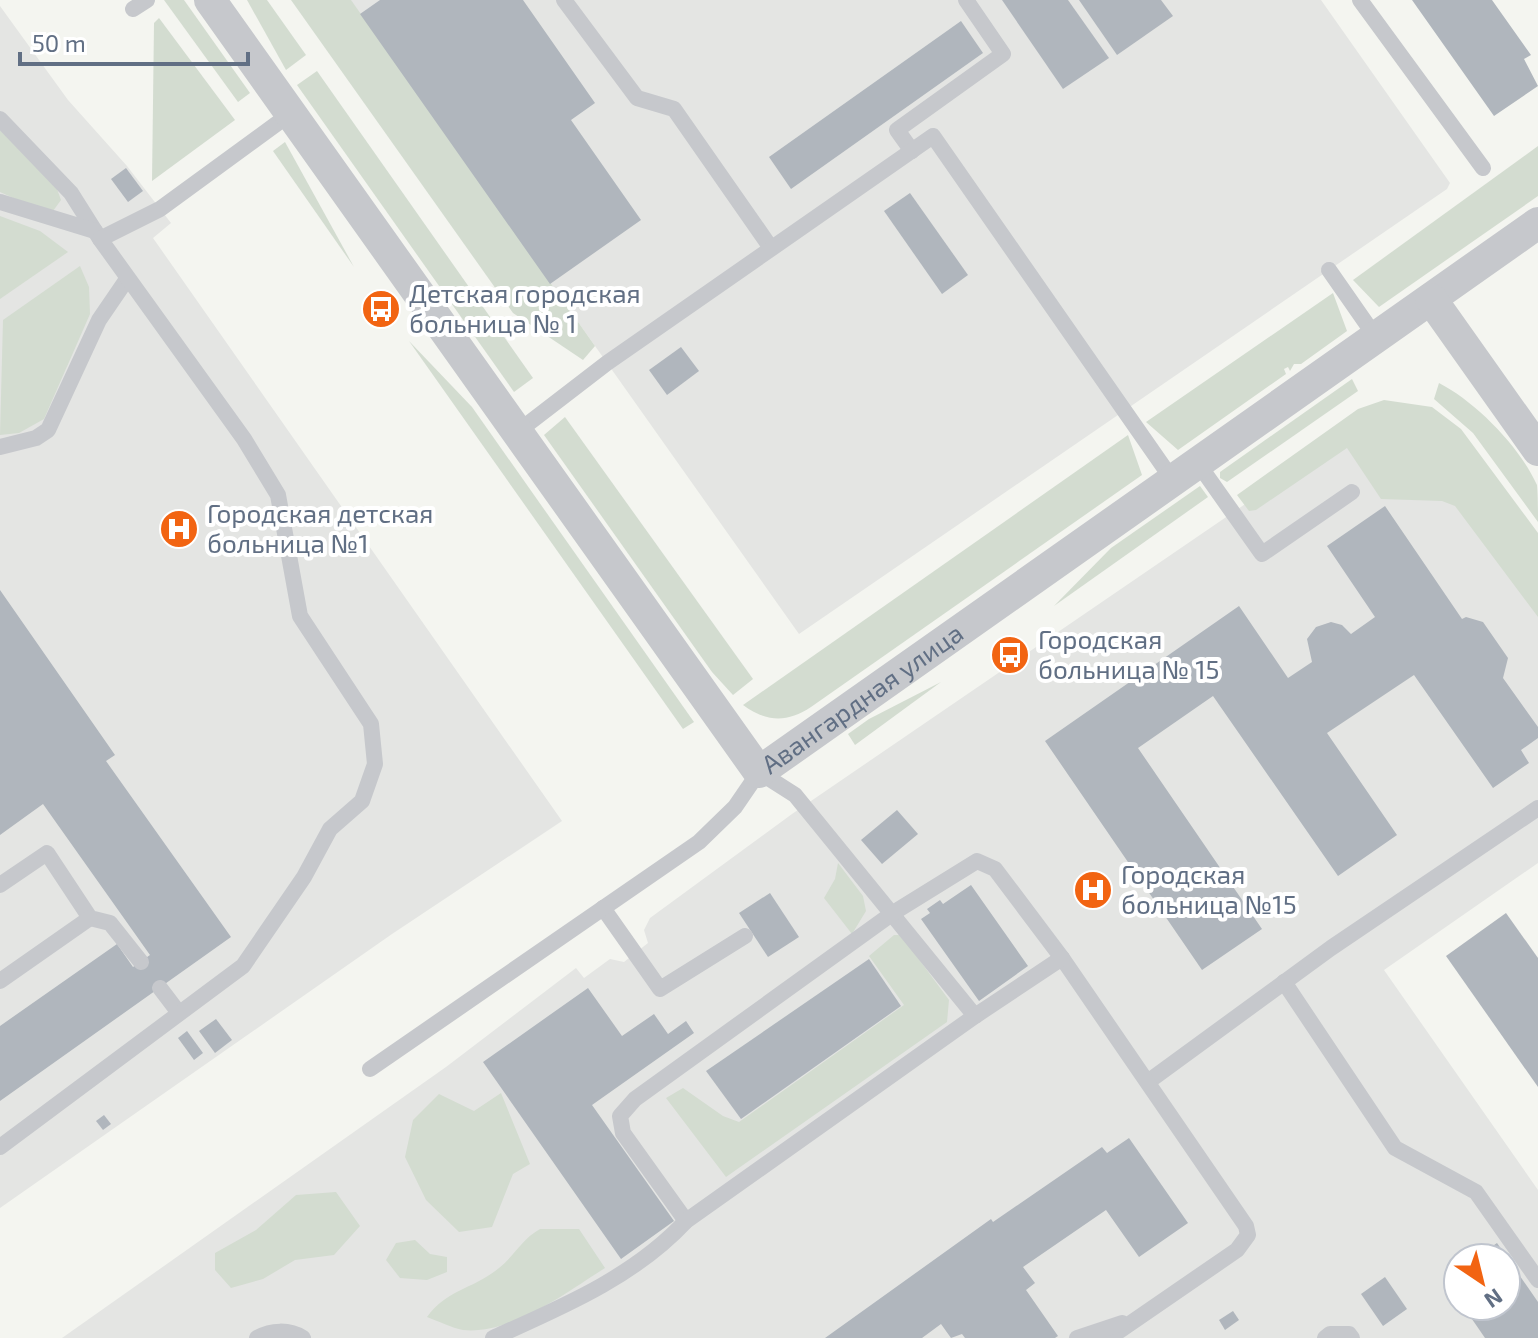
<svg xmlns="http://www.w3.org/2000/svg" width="1538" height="1338" viewBox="0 0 1538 1338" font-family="'Exo 2',sans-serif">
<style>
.built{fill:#e4e5e3;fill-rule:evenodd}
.green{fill:#d3dcd0}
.building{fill:#b0b6bd}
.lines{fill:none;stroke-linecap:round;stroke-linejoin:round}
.lane{stroke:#c6c8cc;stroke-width:16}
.street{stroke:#c6c8cc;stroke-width:32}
.labels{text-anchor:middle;stroke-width:8;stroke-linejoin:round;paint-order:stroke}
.poi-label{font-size:26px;fill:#616f84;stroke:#fff;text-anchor:start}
.street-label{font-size:26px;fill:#616f84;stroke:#fff}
</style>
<rect width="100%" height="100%" fill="#f4f5f0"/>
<g class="built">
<path d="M350,0H1321L1450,183L1447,189L799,634Z"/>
<path d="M0,6L68,100L127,166L171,223L153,238L562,821L392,934L0,1208Z"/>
<path d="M1371,418L1538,565V863L1384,970L1538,1190V1338H62L446,1067L576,968L584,978L610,959L624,962L648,943L644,930L650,918L792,814ZM1458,1258H1506V1306H1458Z"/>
</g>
<g class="green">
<path d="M164,0H184L250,93L238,102Z"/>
<path d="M247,0H267L306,55L286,70Z"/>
<path d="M291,0H351L595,346L583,360L513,313Z"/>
<path d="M159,18L235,120L152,181L154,23Z"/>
<path d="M317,71L533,378L514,392L297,85Z"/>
<path d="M0,130L57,189L61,200L53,211L38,209L0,192Z"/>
<path d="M285,142L354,267L273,151Z"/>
<path d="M1538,146V196L1379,307L1353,280Z"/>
<path d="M0,216L40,231L68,252L0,299Z"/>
<path d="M80,266L89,287L90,314L44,419L19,433L0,435L3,320Z"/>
<path d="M1333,293L1347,331L1301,364H1294L1290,371L1288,367L1284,369L1286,374L1178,450L1146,422Z"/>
<path d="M409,341L472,407L694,722L683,729Z"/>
<path d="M1352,379L1358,391L1227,482L1220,478V472Z"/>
<path d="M1439,383C1476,402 1520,447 1537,485C1538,495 1538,512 1538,522L1473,433L1434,399Z"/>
<path d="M1384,400L1432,407L1461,429L1538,533V617L1455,506L1442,501L1381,499L1347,448L1256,510L1249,511L1237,495L1358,409Z"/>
<path d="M565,417L753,679L733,695L712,672L544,435Z"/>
<path d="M1128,435L1142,475L811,707C787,723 766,722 743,705Z"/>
<path d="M1200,486L1208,497L1054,606L1111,548Z"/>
<path d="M941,682L855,745L848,734L869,719Z"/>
<path d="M838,863L863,896L866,911L852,934L824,898L835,879Z"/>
<path d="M894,935H901L949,1000L947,1022L726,1177L666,1098L683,1088L723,1116L739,1122L904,1005L869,956Z"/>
<path d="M501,1093L530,1164L513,1174L492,1227L459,1232L426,1200L405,1157L413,1120L439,1094L474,1111Z"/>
<path d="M336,1192L360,1226L334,1255L295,1260L263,1279L231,1288L215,1270V1253L256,1230L296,1195Z"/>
<path d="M540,1229H579L605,1268C567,1292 511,1335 463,1330C452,1328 438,1321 427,1317C447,1289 474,1289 499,1268C515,1255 522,1239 540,1229Z"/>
<path d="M415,1240L430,1254L447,1257V1272L427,1280L400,1278L386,1260L396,1243Z"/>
</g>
<g class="building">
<path d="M380,0H523L595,103L571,120L641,220L550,284L360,14Z"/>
<path d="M1002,0H1068L1109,58L1063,89Z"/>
<path d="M1079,0H1161L1173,16L1117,55Z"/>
<path d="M1412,0H1492L1531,55L1524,59L1538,86L1494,116Z"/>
<path d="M961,21L983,53L791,189L769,157Z"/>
<path d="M126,168L143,191L128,202L111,179Z"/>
<path d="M910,193L968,275L942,294L884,211Z"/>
<path d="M681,347L699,371L667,395L649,370Z"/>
<path d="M1385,506L1462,619L1466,617L1483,622L1508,658L1503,678L1538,727V738L1521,750L1529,763L1493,788L1414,675L1327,733L1397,835L1338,876L1213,696L1138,748L1262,929L1202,970L1045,741L1239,606L1288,678L1312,662L1307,639L1316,627L1331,622L1342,625L1351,634L1375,617L1327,546Z"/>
<path d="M0,590L115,755L106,761L231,937L0,1101V1026L117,944L133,967L150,955L43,804L0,835Z"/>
<path d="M897,810L918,834L882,864L861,840Z"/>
<path d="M971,885L1028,966L979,1001L921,919L930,913L927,909L940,900L943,904Z"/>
<path d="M770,893L799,937L768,957L739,913Z"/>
<path d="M1506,913L1538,958V1087L1446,956Z"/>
<path d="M869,959L901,1006L741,1119L706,1071Z"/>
<path d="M588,988L622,1036L654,1014L668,1034L686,1021L694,1033L592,1105L674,1221L621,1259L483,1062Z"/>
<path d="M216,1019L232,1040L215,1053L199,1031Z"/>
<path d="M187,1031L203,1053L194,1060L178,1038Z"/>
<path d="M104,1115L111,1124L103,1130L96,1121Z"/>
<path d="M1129,1138L1188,1223L1139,1257L1106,1210L1023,1267L1035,1283L1026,1290L1058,1336L1055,1338H965L962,1334L951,1338L941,1324L922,1338H825L991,1219L993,1222L1102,1147L1107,1153Z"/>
<path d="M1497,1243L1538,1302V1338H1485L1463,1306H1506V1258H1475Z"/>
<path d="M1385,1277L1407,1309L1383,1326L1361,1294Z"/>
<path d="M1233,1311L1239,1320L1225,1330L1219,1320Z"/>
</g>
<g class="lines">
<g class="lane">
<path d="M564,0L637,98L674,109L771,248"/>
<path d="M1360,0L1483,168"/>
<path d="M133,9L147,0"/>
<path d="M0,119L71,193L100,239"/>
<path d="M912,151L897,130L1003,54L966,0"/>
<path d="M0,202L95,231"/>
<path d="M1329,270L1375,336"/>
<path d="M516,433L607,363L933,136L1172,479"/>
<path d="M0,447L36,438L48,430L99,320L127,279"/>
<path d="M1197,462L1262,554L1352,492"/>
<path d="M0,885L47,853L90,918L110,923L141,962"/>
<path d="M603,908L660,989L745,936"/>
<path d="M0,981L90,918"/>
<path d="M1284,982L1395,1148L1476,1192L1538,1280"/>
<path d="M160,988L179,1013"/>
<path d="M370,1069L699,842L735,807L759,772L795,795L975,1016"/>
<path d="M1149,1081L1331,948L1538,808"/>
<path d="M0,1147L243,966L304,877L330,829L362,801L375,764L371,724L300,616L278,495L244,439L100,239L160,209L290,114"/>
<path d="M686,1221L623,1133L620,1116L635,1099L893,913L977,861L995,869L1062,958L1246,1226L1248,1235L1237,1250L1109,1338"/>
<path d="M257,1338C271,1330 289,1329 303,1338"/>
<path d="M493,1338C562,1307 634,1277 686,1221L975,1016L1062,958"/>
<path d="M1077,1338L1122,1323"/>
<path d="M1325,1338L1330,1334H1349L1352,1338"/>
</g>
<g class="street">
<path id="s1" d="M210,0L759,772L1538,223"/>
<path d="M1431,299L1538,450"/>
</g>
</g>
<defs>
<symbol id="bus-disc" viewBox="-11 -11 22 22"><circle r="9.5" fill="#f26412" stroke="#fff"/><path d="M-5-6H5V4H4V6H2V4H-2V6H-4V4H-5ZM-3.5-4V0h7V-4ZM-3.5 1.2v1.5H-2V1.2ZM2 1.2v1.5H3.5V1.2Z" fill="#fff"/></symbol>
<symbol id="hospital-disc" viewBox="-11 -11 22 22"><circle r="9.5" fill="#f26412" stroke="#fff"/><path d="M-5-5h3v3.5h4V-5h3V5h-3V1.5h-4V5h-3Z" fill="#fff"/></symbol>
</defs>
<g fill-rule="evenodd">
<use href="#bus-disc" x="359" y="287" width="44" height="44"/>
<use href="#hospital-disc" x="157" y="507" width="44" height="44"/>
<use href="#bus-disc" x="988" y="633" width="44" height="44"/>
<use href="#hospital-disc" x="1071" y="868" width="44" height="44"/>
</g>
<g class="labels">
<g class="poi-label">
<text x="409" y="303">Детская городская<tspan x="409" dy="30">больница № 1</tspan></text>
<text x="207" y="523">Городская детская<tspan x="207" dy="30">больница №1</tspan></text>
<text x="1038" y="649">Городская<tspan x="1038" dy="30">больница № 15</tspan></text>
<text x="1121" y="884">Городская<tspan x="1121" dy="30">больница №15</tspan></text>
</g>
<g class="street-label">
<text dy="9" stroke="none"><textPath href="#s1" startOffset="1074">Авангардная улица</textPath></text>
</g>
</g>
<g transform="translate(1482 1282) rotate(145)"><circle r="38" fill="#ffffff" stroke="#c0c5ce" stroke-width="2"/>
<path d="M0-6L14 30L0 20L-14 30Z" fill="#f26412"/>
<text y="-12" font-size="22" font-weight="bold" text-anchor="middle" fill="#616f84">N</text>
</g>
<path d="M20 52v12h228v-12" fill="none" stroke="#616f84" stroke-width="4"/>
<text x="32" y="52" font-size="24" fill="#616f84" stroke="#ffffff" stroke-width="6" paint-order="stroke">50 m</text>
</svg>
